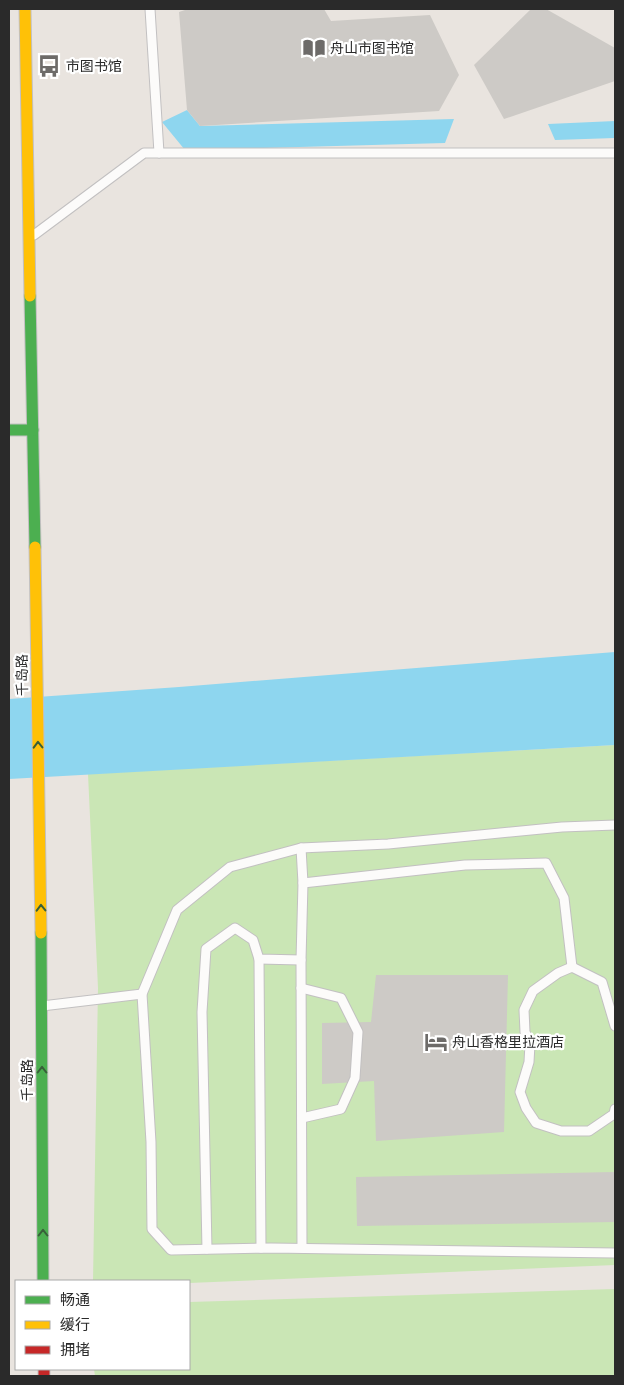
<svg xmlns="http://www.w3.org/2000/svg" width="624" height="1385" viewBox="0 0 624 1385" font-family="'PT Sans Narrow','Noto Sans SC',sans-serif">
<style>
.green{fill:#cae6b5}
.water{fill:#8ed6ef}
.building{fill:#cdcac6}
.lines{fill:none;stroke-linecap:round;stroke-linejoin:round}
.lane-casing{stroke:#c2c0c1;stroke-width:11}
.fast-casing{stroke:#c2c0c1;stroke-width:13}
.slow-casing{stroke:#c2c0c1;stroke-width:13}
.jam-casing{stroke:#c2c0c1;stroke-width:13}
.lane{stroke:#fcfbfa;stroke-width:9}
.fast{stroke:#4caf50;stroke-width:11}
.slow{stroke:#ffc107;stroke-width:11}
.jam{stroke:#c62828;stroke-width:11}
.oneway{stroke:#385f39}
.labels{text-anchor:middle;stroke-width:4.5;stroke-linejoin:round;paint-order:stroke}
.poi-label{font-size:14px;fill:#2a2a2a;stroke:#fff;text-anchor:start}
.street-label{font-size:14px;fill:#2a2a2a;stroke:#fff}
</style>
<rect width="100%" height="100%" fill="#e9e4df"/>
<g class="green">
<path d="M615,745V1265L189,1283V1281H93L98,988L88,774Z"/>
<path d="M615,1289V1376H95L94,1369H189V1302Z"/>
</g>
<g class="water">
<path d="M187,110L200,126L454,119L445,143L185,150L162,122Z"/>
<path d="M615,121V138L555,140L548,124Z"/>
<path d="M615,652V745L9,779V699L179,687Z"/>
</g>
<g class="building">
<path d="M188,9H324L331,21L430,15L459,75L439,111L200,126L187,110L179,12Z"/>
<path d="M531,9H546L615,48V81L504,119L474,65Z"/>
<path d="M376,975H508L504,1132L376,1141L374,1081L322,1084V1023L371,1022Z"/>
<path d="M615,1172V1222L357,1226L356,1177Z"/>
</g>
<g class="lines">
<defs>
<g id="lane">
<path d="M150,9L159,153"/>
<path d="M34,235L144,153H615"/>
<path d="M615,825L562,827L388,844L301,848L230,867L177,910L142,994L151,1142L152,1229L171,1250L271,1248L615,1253"/>
<path d="M301,848L303,883L301,960L302,1248"/>
<path d="M303,883L465,865L546,863L564,898L572,967"/>
<path d="M259,959L261,1248"/>
<path d="M301,988L341,998L358,1032L355,1078L341,1109L302,1118"/>
<path d="M42,1006L142,994"/>
<path d="M615,1026L602,982L572,967L558,973L533,991L524,1010L525,1032L530,1044L529,1062L520,1092L526,1108L536,1123L561,1131H589L614,1114L615,1109"/>
<path d="M207,1249L202,1012L206,949L235,928L253,940L259,959L301,960"/>
</g>
<g id="fast">
<path d="M30,296L35,547"/>
<path d="M9,430H33"/>
<path d="M41,933L43,1281"/>
</g>
<g id="slow">
<path d="M25,9L30,296"/>
<path d="M35,547L41,933"/>
</g>
<path id="jam" d="M44,1369V1376"/>
</defs>
<use href="#lane" class="lane-casing"/>
<use href="#fast" class="fast-casing"/>
<use href="#slow" class="slow-casing"/>
<use href="#jam" class="jam-casing"/>
<use href="#lane" class="lane"/>
<use href="#fast" class="fast"/>
<use href="#slow" class="slow"/>
<use href="#jam" class="jam"/>
</g>
<defs><path id="oneway-chevron" d="M-2-3.5L2.5 0L-2 3.5" fill="none" stroke-width="1.6" stroke-linecap="round" stroke-linejoin="round" transform="scale(1.25)"/></defs>
<g class="oneway">
<use href="#oneway-chevron" transform="translate(38 745) rotate(-91)"/>
<use href="#oneway-chevron" transform="translate(41 908) rotate(-91)"/>
<use href="#oneway-chevron" transform="translate(42 1070) rotate(-90)"/>
<use href="#oneway-chevron" transform="translate(43 1233) rotate(-90)"/>
</g>
<defs>
<symbol id="library-bare" viewBox="-9 -9 18 18"><path d="M-6-4Q-3-5.5-.7-3.5V5Q-3 3-6 4ZM6-4Q3-5.5 .7-3.5V5Q3 3 6 4Z" fill="#6d6b69" stroke="#fff" stroke-width="2.5" paint-order="stroke"/></symbol>
<symbol id="bus-bare" viewBox="-9 -9 18 18"><path d="M-5-6H5V4H4V6H2V4H-2V6H-4V4H-5ZM-3.5-4V0h7V-4ZM-3.5 1.2v1.5H-2V1.2ZM2 1.2v1.5H3.5V1.2Z" fill="#6d6b69" stroke="#fff" stroke-width="2.5" paint-order="stroke"/></symbol>
<symbol id="hotel-bare" viewBox="-9 -9 18 18"><path d="M-6-4.5h1.5V1H6V5H4.5V3h-9V5H-6ZM-4 0a1.8 1.8 0 1 1 3.6 0ZM.5 0V-2.5h3Q6-2.5 6 0Z" fill="#6d6b69" stroke="#fff" stroke-width="2.5" paint-order="stroke"/></symbol>
</defs>
<g fill-rule="evenodd">
<use href="#library-bare" x="298" y="32" width="32" height="32"/>
<use href="#bus-bare" x="33" y="50" width="32" height="32"/>
<use href="#hotel-bare" x="420" y="1026" width="32" height="32"/>
</g>
<g class="labels">
<g class="poi-label">
<text x="330" y="53">舟山市图书馆</text>
<text x="66" y="71">市图书馆</text>
<text x="452" y="1047">舟山香格里拉酒店</text>
</g>
<g class="street-label">
<text transform="translate(22 675) rotate(-91)" y="5">千岛路</text>
<text transform="translate(27 1080) rotate(-90)" y="5">千岛路</text>
</g>
</g>
<rect width="624" height="1385" fill="none" stroke="#2a2a2a" stroke-width="20"/>
<rect x="15" y="1280" width="175" height="90" fill="#ffffff" stroke="#aaaaaa"/>
<rect x="25" y="1296" width="25" height="8" fill="#4caf50" stroke="#aaaaaa"/>
<text x="60" y="1305" font-size="15" fill="#2a2a2a">畅通</text>
<rect x="25" y="1321" width="25" height="8" fill="#ffc107" stroke="#aaaaaa"/>
<text x="60" y="1330" font-size="15" fill="#2a2a2a">缓行</text>
<rect x="25" y="1346" width="25" height="8" fill="#c62828" stroke="#aaaaaa"/>
<text x="60" y="1355" font-size="15" fill="#2a2a2a">拥堵</text>
</svg>
